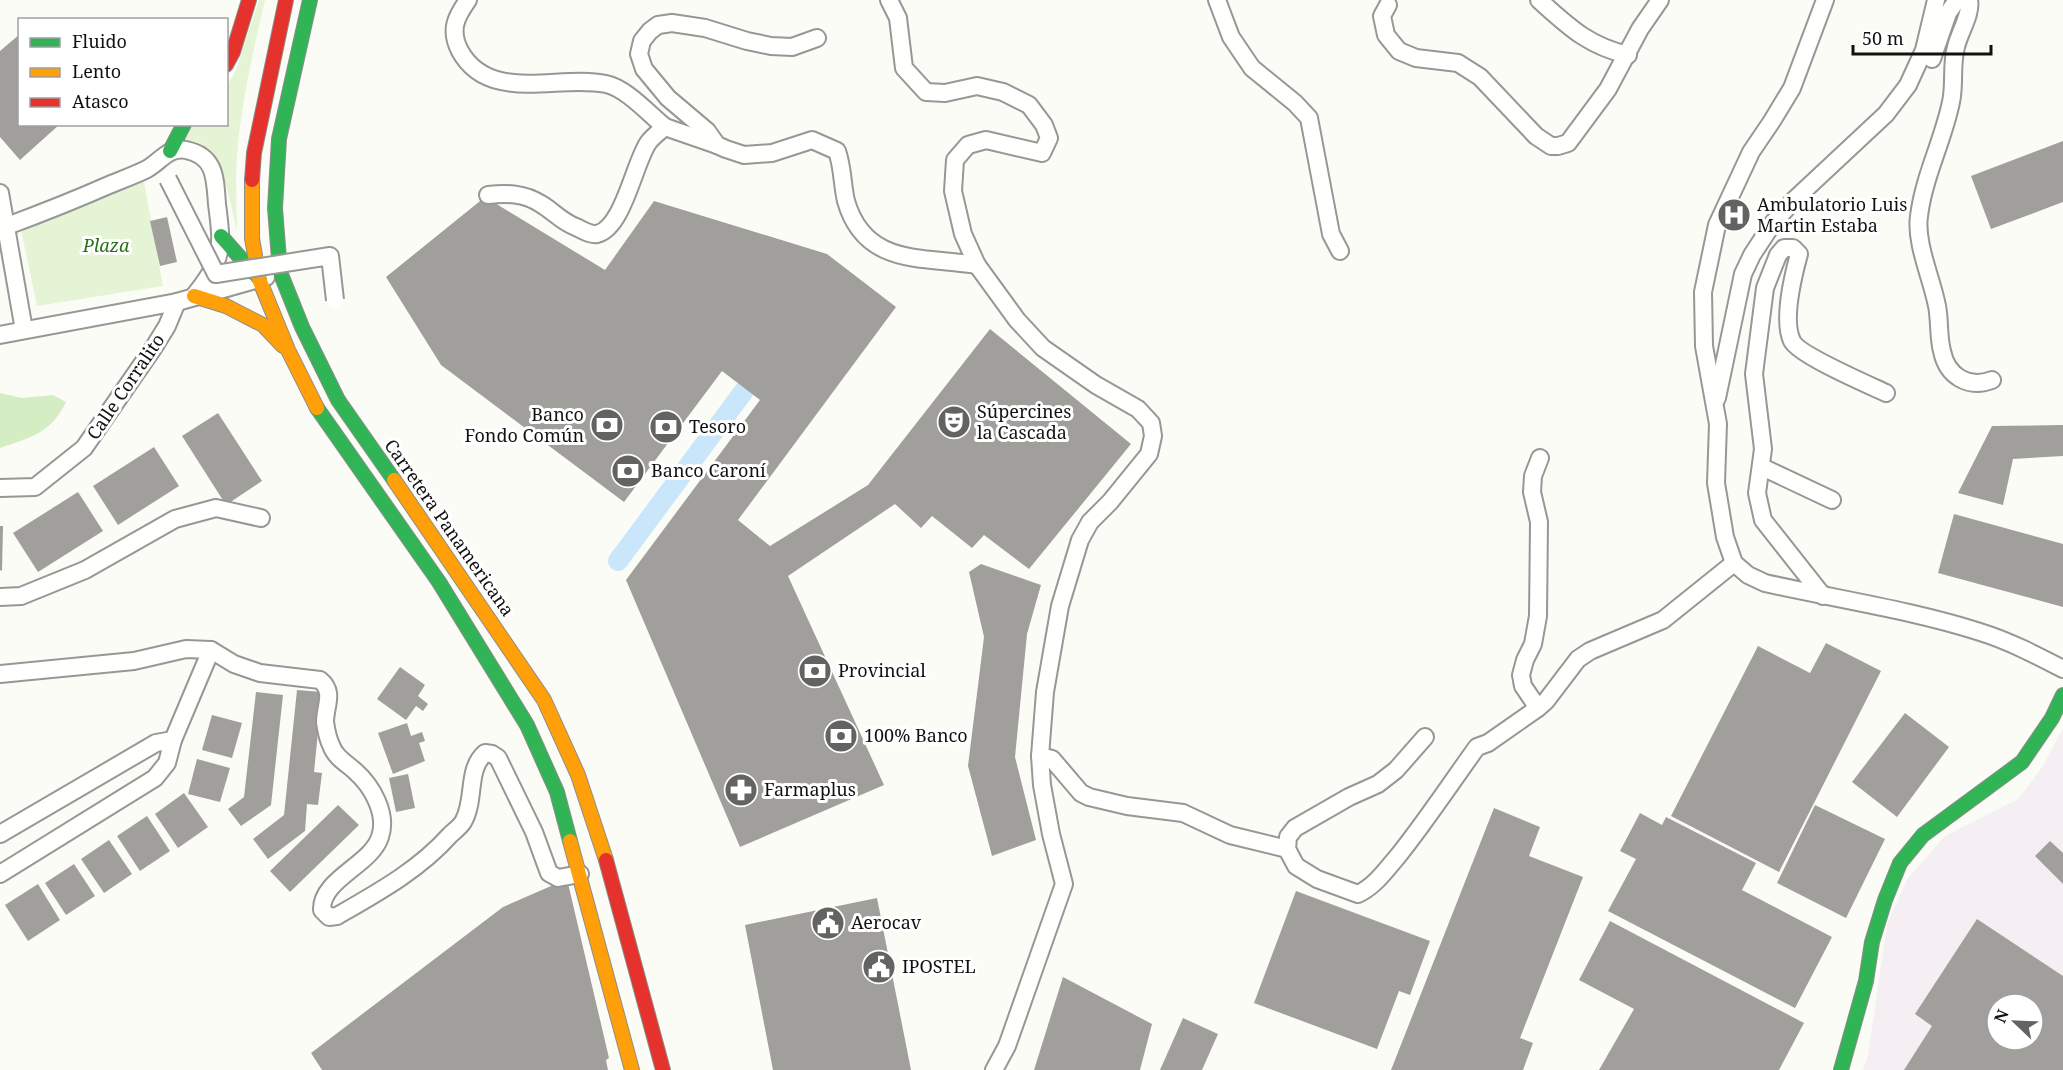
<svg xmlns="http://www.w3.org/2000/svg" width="2063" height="1070" viewBox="0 0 2063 1070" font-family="'Noto Serif',serif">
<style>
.industrial{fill:#f5eff3;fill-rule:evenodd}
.green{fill:#e5f4d5}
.forest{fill:#d4edc2}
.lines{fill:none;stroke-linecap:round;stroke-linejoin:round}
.canal{stroke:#cae6fa;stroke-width:20}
.building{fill:#a19f9c;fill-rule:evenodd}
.street-casing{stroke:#979795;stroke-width:20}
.fast-casing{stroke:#8d8d8b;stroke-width:16}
.slow-casing{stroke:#8d8d8b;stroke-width:16}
.jam-casing{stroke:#8d8d8b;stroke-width:16}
.street{stroke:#fffffe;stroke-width:16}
.fast{stroke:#30b455;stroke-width:14}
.slow{stroke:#ff9f0a;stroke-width:14}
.jam{stroke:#e5322d;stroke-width:14}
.street-bridge-casing{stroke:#979795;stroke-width:20;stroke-linecap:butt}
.street-bridge{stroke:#fffffe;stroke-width:16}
.labels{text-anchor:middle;stroke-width:6;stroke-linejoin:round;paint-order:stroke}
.poi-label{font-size:18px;fill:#111;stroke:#fff;text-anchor:start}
.park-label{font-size:18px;font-style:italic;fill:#277019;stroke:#fff}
.street-label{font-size:18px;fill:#111;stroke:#fff}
</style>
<rect width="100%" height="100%" fill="#fcfcf7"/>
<path class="industrial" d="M2063,728V1070H1863L1868,1056L1887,924L1908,878L1945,836L2018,799L2043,766ZM1997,1004H2033V1040H1997Z"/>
<g class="green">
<path d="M259,0H265C253,52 241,103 237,156C235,181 237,206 237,231C231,208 224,158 203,145C195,140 184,140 175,139L194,125L226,124L227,86L236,70Z"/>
<path d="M143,176L163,286L37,306L20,225Z"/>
</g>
<path class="forest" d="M0,393L22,398L53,395L66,402C50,434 31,437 0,448Z"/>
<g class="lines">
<path class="canal" d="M618,561L744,391"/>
</g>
<g class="building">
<path d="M20,34V124H60L20,160L0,137V51Z"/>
<path d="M2063,141V202L1991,229L1971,176Z"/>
<path d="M485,197L605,270L654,201L827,254L896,307L738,520L770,546L868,485L990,329L1131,444L1029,569L984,535L972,548L932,516L921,528L895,504L788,576L884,785L740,847L626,580L760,400L722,371L624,502L441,365L386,277Z"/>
<path d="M167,217L177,262L160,266L150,221Z"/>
<path d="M218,413L262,481L226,505L182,436Z"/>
<path d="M2063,425V456L2013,459L2003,505L1958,493L1992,426Z"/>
<path d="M154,447L179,486L118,525L93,486Z"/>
<path d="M78,492L103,531L38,572L13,533Z"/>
<path d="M1954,514L2063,544V607L1938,573Z"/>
<path d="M0,526H3L2,571L0,570Z"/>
<path d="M981,564L1041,585L1027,634L1015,757L1036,840L992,856L968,766L984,637L969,572Z"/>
<path d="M1826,643L1881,671L1779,872L1671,816L1758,646L1810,673Z"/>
<path d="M400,667L425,685L418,696L428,704L423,711L416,706L406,720L377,699Z"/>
<path d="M297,690L322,692L314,772L322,773L318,805L307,804L305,831L268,859L253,839L284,815Z"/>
<path d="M256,692L283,695L271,805L241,826L228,809L244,797Z"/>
<path d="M1905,713L1949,747L1897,817L1852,782Z"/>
<path d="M212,715L242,723L232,758L202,750Z"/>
<path d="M407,723L411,736L422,732L425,741L419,743L425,761L393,774L378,733Z"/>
<path d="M197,759L230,768L220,802L188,794Z"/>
<path d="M408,774L415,808L396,812L389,778Z"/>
<path d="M184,793L208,827L178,848L155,814Z"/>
<path d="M338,805L359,825L290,892L270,871Z"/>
<path d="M1815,805L1885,839L1846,918L1777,883Z"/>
<path d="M1494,808L1540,827L1529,856L1583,877L1520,1038L1533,1043L1523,1070H1391Z"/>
<path d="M1640,813L1662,825L1666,817L1756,863L1742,890L1832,937L1795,1008L1608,911L1636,859L1620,851Z"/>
<path d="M147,816L170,851L140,871L117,836Z"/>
<path d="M109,840L132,874L104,893L81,859Z"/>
<path d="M2050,841L2063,853V884L2035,856Z"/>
<path d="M74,864L95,896L66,915L45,883Z"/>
<path d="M567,879L609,1058L606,1060L608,1070H322L311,1053L503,907Z"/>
<path d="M38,884L60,920L28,941L5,905Z"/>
<path d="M1296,891L1430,941L1410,995L1399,991L1377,1049L1254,1003Z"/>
<path d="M877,898L911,1070H773L745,925Z"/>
<path d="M1977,919L2063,976V1070H1904L1932,1026L1915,1014ZM1997,1004H2033V1040H1997Z"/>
<path d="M1610,921L1804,1023L1779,1070H1599L1634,1009L1579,980Z"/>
<path d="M1063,977L1152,1024L1140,1070H1034Z"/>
<path d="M1183,1018L1218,1034L1202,1070H1160Z"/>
</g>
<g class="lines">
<defs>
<g id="street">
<path d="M468,0C456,17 449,30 460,51C489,104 559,74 606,84C626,88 649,114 665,127"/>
<path d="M889,0L898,18L904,68L926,92L945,93L977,86L1003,92L1029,105L1044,125L1049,138L1042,153L986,140L968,145L955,160L953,191L963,234L977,265L1017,320L1043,348L1096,385L1138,409L1151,423L1153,436L1149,454L1110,502L1090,522L1080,540L1060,606L1045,692L1040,756L1042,785L1051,834L1064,884L1007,1046L994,1070"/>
<path d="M1217,0L1231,37L1252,68L1295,103L1309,118L1331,234L1340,251"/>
<path d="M1539,0C1568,26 1588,46 1628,55"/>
<path d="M1825,0L1792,88L1772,121L1751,152L1717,225L1703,292L1704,346L1718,424L1716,483L1725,537L1734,563L1748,575L1765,583C1836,599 1911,610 1980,632C2009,641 2036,655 2063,669"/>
<path d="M1969,0C1972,14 1959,33 1956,47C1951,65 1955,84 1951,102C1943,141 1924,176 1919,216C1915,243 1932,279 1937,306C1940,320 1938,336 1942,351C1947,376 1968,389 1992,380"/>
<path d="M1388,5L1382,16L1386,35L1399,51L1416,58L1458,63L1480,77L1536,136L1551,146H1558L1568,143L1608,89L1640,29L1660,0"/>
<path d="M817,38L792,47L771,46L747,41L705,28L672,23L658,25L650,31L642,41L639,54L644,69L668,98L707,131L717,145L726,149L744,155L772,153L812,140L837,151C843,168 842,184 846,201C865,267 923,256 977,265"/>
<path d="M1932,59L1948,13L1957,0"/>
<path d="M0,193L24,330"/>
<path d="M488,195C507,193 524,193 541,204C553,211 562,222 576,227C582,230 590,235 597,234C623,228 634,164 648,143C652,137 659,132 665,127L717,145"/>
<path d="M0,227L7,226C42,213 75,200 109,185C121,180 135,175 147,169C161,161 168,147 186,150C216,156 215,179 217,204C223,250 223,259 194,296"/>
<path d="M0,335L177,302L266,277"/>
<path d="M1717,398L1743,274L1752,255L1773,223L1795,199L1886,114L1908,85L1924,50L1936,0"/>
<path d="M1762,467L1832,500"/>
<path d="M0,488L35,487L84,448L154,347L167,326L177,302"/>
<path d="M1823,596L1763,520L1757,493L1763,449L1754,374L1765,288L1778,255L1784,248H1793L1799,254C1793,276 1782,320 1792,341C1799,355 1869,385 1886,393"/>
<path d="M0,597L21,596L85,570L175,519L216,508L261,518"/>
<path d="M0,674L134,661L186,649L211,650L234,664L260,673L320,680C335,692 325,706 325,722C326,729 328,739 331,745C335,757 346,763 355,771C372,786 388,814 380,837C371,865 321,879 322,910L329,917L337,916C377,893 419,870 450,835C454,831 460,827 463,822C476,800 466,770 485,753L492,754L498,758L534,832L549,873L558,878L580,874"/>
<path d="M1538,708L1523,686L1521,675L1525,660L1533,644L1538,616L1539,522L1532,492L1533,476L1540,458"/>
<path d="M1040,756L1052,759L1081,793L1089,797L1127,806L1183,813L1230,835L1287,849L1296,866L1317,879L1358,894C1375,886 1386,870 1398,856C1426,821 1451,783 1477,747L1488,743L1538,708L1546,701L1578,659L1590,651L1663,620L1734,563"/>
<path d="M0,834L156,743L173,740"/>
<path d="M1287,849L1288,837L1295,828L1349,797L1378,784L1396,770L1425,737"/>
<path d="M0,874L155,778L167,763L173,740L211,650"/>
</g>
<g id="fast">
<path d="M310,0L279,139L275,208L280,272L302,327L338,400L394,480"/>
<path d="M170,151L184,124"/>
<path d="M221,236L260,280"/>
<path d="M317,408L439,582L527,725L557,792L570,841"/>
<path d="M1841,1070L1866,981L1872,942L1885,900L1900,863L1923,835L2022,762L2052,718L2063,695"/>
</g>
<g id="slow">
<path d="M252,180V238L259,279L288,350L317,408"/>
<path d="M194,296L226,306L263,325L283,346"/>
<path d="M394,480L544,700L578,775L606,860"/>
<path d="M570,841L632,1070"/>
</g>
<g id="jam">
<path d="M226,65L233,52L249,0"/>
<path d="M252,180L254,153L286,0"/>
<path d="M606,860L663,1070"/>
</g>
</defs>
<use href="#street" class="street-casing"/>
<use href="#fast" class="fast-casing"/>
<use href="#slow" class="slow-casing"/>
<use href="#jam" class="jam-casing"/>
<use href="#street" class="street"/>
<use href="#fast" class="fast"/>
<use href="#slow" class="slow"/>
<use href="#jam" class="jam"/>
<defs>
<path id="street-bridge" d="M168,179L216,274L330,256L335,300"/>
</defs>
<use href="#street-bridge" class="street-bridge-casing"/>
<use href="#street-bridge" class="street-bridge"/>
</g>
<defs>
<symbol id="hospital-disc" viewBox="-11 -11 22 22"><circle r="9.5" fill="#636362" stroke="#fff"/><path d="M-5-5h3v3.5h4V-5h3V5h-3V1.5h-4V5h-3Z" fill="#fff"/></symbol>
<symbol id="theatre-disc" viewBox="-11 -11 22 22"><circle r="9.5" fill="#636362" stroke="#fff"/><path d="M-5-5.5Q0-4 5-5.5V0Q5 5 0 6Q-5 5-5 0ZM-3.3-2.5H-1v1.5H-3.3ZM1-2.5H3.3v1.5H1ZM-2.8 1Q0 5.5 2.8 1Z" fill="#fff"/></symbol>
<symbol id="bank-disc" viewBox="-11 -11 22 22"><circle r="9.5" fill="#636362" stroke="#fff"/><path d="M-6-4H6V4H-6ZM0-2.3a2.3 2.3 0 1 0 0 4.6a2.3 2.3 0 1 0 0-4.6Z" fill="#fff"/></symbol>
<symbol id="pharmacy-disc" viewBox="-11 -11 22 22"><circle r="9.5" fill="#636362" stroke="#fff"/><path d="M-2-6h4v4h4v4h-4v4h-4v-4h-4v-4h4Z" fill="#fff"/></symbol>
<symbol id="civic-disc" viewBox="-11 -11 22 22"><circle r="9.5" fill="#636362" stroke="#fff"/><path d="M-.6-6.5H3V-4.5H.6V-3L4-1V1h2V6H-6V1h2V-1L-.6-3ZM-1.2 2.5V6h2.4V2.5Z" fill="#fff"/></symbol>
</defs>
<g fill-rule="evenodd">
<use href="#hospital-disc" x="1715" y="196" width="38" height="38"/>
<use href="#theatre-disc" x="935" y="403" width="38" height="38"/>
<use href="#bank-disc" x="588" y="406" width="38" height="38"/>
<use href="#bank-disc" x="647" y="408" width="38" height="38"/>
<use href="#bank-disc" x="609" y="452" width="38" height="38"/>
<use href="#bank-disc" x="796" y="652" width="38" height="38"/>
<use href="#bank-disc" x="822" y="717" width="38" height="38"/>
<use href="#pharmacy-disc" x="722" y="771" width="38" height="38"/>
<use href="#civic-disc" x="809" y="904" width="38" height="38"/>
<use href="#civic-disc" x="860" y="948" width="38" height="38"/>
</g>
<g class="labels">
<g class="poi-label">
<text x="1757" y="211">Ambulatorio Luis<tspan x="1757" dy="21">Martin Estaba</tspan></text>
<text x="977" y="418">Súpercines<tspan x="977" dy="21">la Cascada</tspan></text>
<text x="584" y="421" text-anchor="end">Banco<tspan x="584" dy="21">Fondo Común</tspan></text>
<text x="689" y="433">Tesoro</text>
<text x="651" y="477">Banco Caroní</text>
<text x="838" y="677">Provincial</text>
<text x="864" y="742">100% Banco</text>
<text x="764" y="796">Farmaplus</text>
<text x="851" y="929">Aerocav</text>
<text x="902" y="973">IPOSTEL</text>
</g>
<g class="park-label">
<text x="106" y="252">Plaza</text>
</g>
<g class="street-label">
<text transform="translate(126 387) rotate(-56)" y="6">Calle Corralito</text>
<text transform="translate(449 528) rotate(55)" y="6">Carretera Panamericana</text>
</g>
</g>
<rect x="18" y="18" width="210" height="108" fill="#ffffff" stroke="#a0a0a0" stroke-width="1.5"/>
<rect x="30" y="38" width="30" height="9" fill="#30b455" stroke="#a0a0a0" stroke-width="1.5"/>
<text x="72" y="48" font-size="18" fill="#111111">Fluido</text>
<rect x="30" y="68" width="30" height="9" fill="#ff9f0a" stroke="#a0a0a0" stroke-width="1.5"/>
<text x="72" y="78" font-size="18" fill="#111111">Lento</text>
<rect x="30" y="98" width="30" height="9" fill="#e5322d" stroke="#a0a0a0" stroke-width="1.5"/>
<text x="72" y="108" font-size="18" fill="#111111">Atasco</text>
<g transform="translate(2015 1022) rotate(293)"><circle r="28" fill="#ffffff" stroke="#a0a0a0" stroke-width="1.5"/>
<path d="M0-4.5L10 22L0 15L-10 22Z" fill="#636362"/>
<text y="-9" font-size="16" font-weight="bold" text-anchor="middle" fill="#111111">N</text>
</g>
<path d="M1853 45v9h138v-9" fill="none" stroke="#111111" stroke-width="3"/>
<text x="1862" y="45" font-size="18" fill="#111111" stroke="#ffffff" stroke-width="4.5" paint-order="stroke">50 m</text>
</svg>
